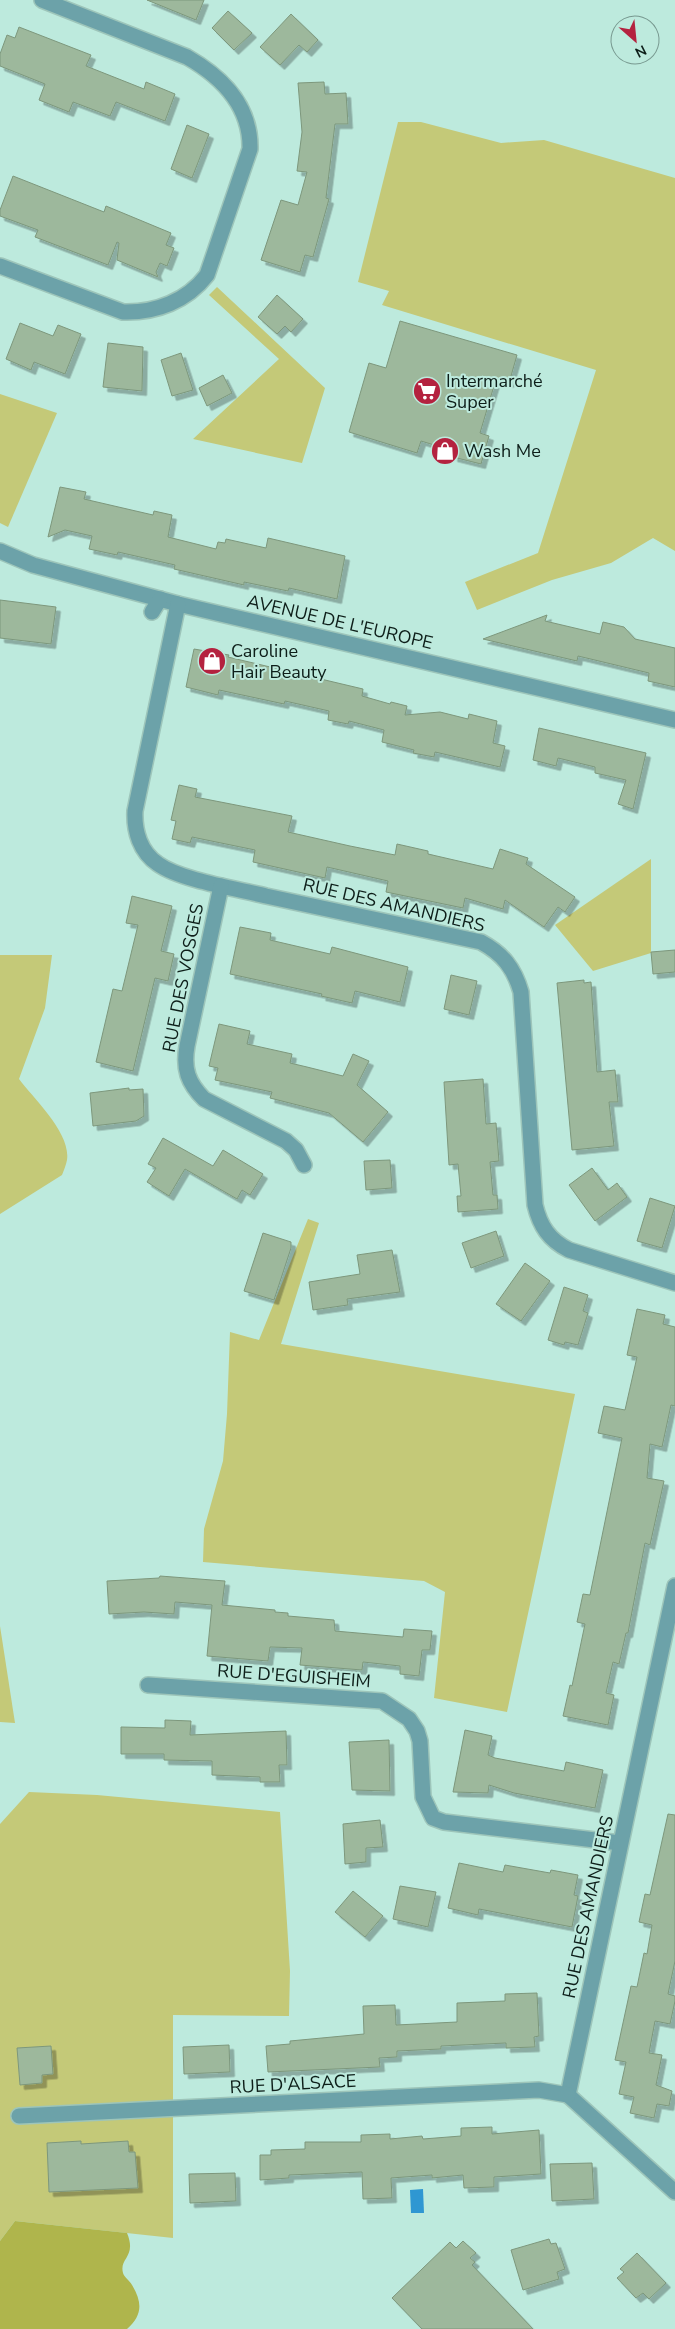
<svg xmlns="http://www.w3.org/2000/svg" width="675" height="2329" viewBox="0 0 675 2329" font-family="'Nunito Sans',sans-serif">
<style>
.green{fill:#c4c978}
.forest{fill:#afb54c}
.water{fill:#2f97d2}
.building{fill:#9db89c;stroke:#7d977c;filter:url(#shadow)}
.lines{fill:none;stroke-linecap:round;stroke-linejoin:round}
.minor-casing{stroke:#9dc5ba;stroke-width:18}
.minor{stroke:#6ca2a9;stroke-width:15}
.labels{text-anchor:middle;stroke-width:4;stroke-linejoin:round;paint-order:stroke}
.poi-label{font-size:18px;fill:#0d1e19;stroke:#bdeadd;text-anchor:start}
.street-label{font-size:18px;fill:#0d1e19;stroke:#bdeadd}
</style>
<defs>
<filter id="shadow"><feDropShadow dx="4.5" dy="4.5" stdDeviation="0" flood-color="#0004"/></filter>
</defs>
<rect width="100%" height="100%" fill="#bdeadd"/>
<g class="green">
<path d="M398,122H421L501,143L544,140L675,178V551L653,538L611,563L552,580L477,610L465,582L538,553L596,370L382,305L389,291L358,282Z"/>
<path d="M217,287L325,388L302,463L193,439L279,359L209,295Z"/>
<path d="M0,394L57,413L8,527L0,523Z"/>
<path d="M651,859V953L593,971L555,925Z"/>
<path d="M0,955H52L45,1008L19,1079C34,1099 71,1133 67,1160C66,1165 64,1170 62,1175L0,1214Z"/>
<path d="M308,1219L319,1223L281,1344L575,1394L507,1712L434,1698L445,1592L424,1581L203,1562L204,1529L223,1461L227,1414L230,1332L259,1340Z"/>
<path d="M0,1626L15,1723L0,1722Z"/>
<path d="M29,1792L97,1795L280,1812L290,1971L289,2016L173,2015V2238L15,2221L0,2241V1824Z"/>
</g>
<path class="forest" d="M15,2221L127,2233C137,2257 119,2258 123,2273C124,2277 130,2281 132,2285C143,2303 142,2316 127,2329H0V2241Z"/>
<path class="water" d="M423,2189L424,2213H411L410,2190Z"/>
<g class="building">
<path d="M147,0H204L196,20Z"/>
<path d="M228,11L252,33L234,50L212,28Z"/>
<path d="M291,14L318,40L307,52L299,45L280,65L260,47Z"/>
<path d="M19,27L91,55L86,66L144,89L146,82L175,94L165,121L116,102L110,116L73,102L69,112L39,100L45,84L0,66V54L7,35L15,38Z"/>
<path d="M324,82L325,94L346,93L348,124H335L326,198L329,199L313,257L305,255L300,272L261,260L281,200L298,205L307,172L297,171L302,132L298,83Z"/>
<path d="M187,125L209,134L192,178L171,169Z"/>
<path d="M13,176L104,212L106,206L171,233L166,245L174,248L167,266L160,263L156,272L158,277L117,260L119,243L117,242L108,265L35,237L38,230L0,216V210Z"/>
<path d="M277,295L303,319L291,332L285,326L277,334L258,317Z"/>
<path d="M400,321L517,355L509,383L496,379L480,433L489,436L481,464L453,457L454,451L421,441L417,453L349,432L369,363L386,368Z"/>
<path d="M20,323L53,336L58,325L81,334L65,374L34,362L31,370L6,359Z"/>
<path d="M108,343L143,347L142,391L103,387Z"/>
<path d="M181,353L193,390L172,396L161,360Z"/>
<path d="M223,375L232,393L207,406L199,388Z"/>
<path d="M60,487L86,492L84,499L153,515L154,511L172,515L168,537L216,549L218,542L225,543L226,539L266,548L268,538L345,556L337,599L289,588L288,591L244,582V585L174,569L175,565L118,552L117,555L89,549L92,536L65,530L48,537Z"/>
<path d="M0,600L56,607L51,644L0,638Z"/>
<path d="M547,615L545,621L600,634L603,622L624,627L635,639L675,648V687L648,681L649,673L578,656L577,661L483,639Z"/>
<path d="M194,649L229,655L228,657L363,689L362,696L390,704L391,702L407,706L405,715L440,712L468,719L469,714L497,721L493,743L505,746L500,767L435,752L434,757L413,753L414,750L382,742L384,730L349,721L348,724L328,720L329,711L285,701L284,704L219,690L218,695L186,687Z"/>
<path d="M539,728L646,753L633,809L618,804L626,780L595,773V767L558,758L556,766L533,760Z"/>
<path d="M179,785L197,789L195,797L292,816L288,832L350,846L395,855L397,844L428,851V854L493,869L500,849L528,858L526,864L575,897L565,912L558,907L544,927L505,900L503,909L465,898L463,908L386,892L388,881L327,867L325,878L253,862L255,850L192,837L190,843L172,839L176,821L171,820Z"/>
<path d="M132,896L172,906L161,951L174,954L168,981L155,978L133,1071L96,1062L113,989L122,991L138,925L126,923Z"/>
<path d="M240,927L271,933L270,940L330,954L332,947L408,967L400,1002L355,991L352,1003L321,996L322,994L230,974Z"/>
<path d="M675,950V972L653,974L651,952Z"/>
<path d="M451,975L477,981L469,1015L444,1009Z"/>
<path d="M584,980V983L591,982L597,1072L615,1070L618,1102H609L614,1146L572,1150L557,983Z"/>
<path d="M219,1024L250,1031L247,1044L292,1054L290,1063L307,1067L343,1076L353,1054L369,1061L357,1085L388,1112L363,1142L329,1113L270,1098L272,1092L215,1080L218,1068L209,1066Z"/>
<path d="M483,1079L486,1124L496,1123L499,1161L490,1162L493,1195H497L498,1209L458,1212L457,1196H461L458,1164L449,1165L444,1082Z"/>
<path d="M129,1088V1090L143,1089L144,1116L136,1121L93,1126L90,1093Z"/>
<path d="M163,1138L213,1166L223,1150L263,1174L250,1195L242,1190L237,1199L185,1169L169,1196L147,1182L156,1168L148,1164Z"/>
<path d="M390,1160L392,1188L366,1190L364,1161Z"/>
<path d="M592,1168L608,1190L617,1183L627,1197L595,1221L569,1185Z"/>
<path d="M650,1198L675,1206L662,1248L637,1241Z"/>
<path d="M496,1231L504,1256L471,1268L462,1243Z"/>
<path d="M263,1233L291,1242V1248L274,1300L244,1291Z"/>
<path d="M392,1250L400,1292L347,1299L348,1305L313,1310L309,1282L360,1274L357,1255Z"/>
<path d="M525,1263L550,1281L521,1321L496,1304Z"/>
<path d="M564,1287L588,1295L583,1311L588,1313L578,1345L565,1342L564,1345L548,1340Z"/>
<path d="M637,1309L665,1315L663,1324L675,1327V1406L671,1405L662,1447L650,1444L647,1478L664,1481L650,1545L645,1543L628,1633H626L619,1664L613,1662L606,1693L614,1695L608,1725L563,1716L570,1685L572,1686L585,1624L577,1622L583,1594L590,1595L622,1438L598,1433L604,1406L625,1410L637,1357L627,1355Z"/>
<path d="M160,1576L225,1581L222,1605L275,1610V1612L288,1613V1616L334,1620L335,1631L403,1637L404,1629L432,1631L430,1650H422L419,1676L400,1674V1666L363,1662L362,1670L300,1665L302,1648L270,1647L268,1661L207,1656L212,1605L175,1602L174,1614L144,1612L109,1614L107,1581L159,1578Z"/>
<path d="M165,1720L191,1721L190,1735L286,1731L287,1765H279L280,1782H260V1777L212,1775V1761L164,1760V1754H121V1727L165,1728Z"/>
<path d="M465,1730L492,1736L488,1755L495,1758L564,1771L566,1762L603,1770L595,1808L514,1793L489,1785L488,1793L453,1792Z"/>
<path d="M389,1740L390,1791L352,1790L349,1742Z"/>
<path d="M668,1814L675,1815V1961L668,1994L675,1996V2001L670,2024L655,2021L649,2053L662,2055L656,2085L672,2091L669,2106L657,2104L654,2118L630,2113L634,2097L619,2094L626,2062L615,2060L631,1986L637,1987L644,1953L647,1954L652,1925L639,1922L645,1894L650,1895Z"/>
<path d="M380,1820L383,1847L366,1848V1862L345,1864L343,1824Z"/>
<path d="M459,1863L503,1872L505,1865L550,1873L551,1870L578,1875L574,1895L578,1896L572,1927L479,1909L478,1915L448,1908Z"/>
<path d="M400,1886L436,1892L428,1927L393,1919Z"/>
<path d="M353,1891L383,1916L365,1937L335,1912Z"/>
<path d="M537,1993L539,2036L534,2037L535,2047L506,2048V2043L441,2046V2049L397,2051V2057L379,2058L380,2067L268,2072L266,2046L290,2044V2041L364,2034L363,2006L395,2005L396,2025L457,2022V2003L505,2001V1994Z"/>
<path d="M229,2045L230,2072L184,2074L183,2047Z"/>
<path d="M51,2046L53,2074L42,2075V2083L20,2085L17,2048Z"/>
<path d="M492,2127V2134L539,2130L541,2174L494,2177V2187L464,2188L463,2175L432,2178V2175L391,2178L392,2198L363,2199L362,2172L289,2175V2178L260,2180V2155H271V2150L305,2149V2142H361V2135L390,2134V2139L422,2136L423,2139L461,2136V2128Z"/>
<path d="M81,2141V2144L128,2141L129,2152H135L138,2188L49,2192L47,2143Z"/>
<path d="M592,2163L594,2199L552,2201L550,2164Z"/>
<path d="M235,2173L236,2201L190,2203L189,2174Z"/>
<path d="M549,2239L551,2244L556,2243L565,2269L557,2272L559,2279L523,2290L511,2250Z"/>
<path d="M463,2241L476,2253L470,2258L475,2262L472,2265L533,2329H422L392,2298L450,2242L456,2248Z"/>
<path d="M637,2253L666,2283L649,2299L643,2293L636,2298L617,2278L624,2272L620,2269Z"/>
</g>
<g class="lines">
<defs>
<g id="minor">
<path d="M0,266L123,312C156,313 187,301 207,275L250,149C251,106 222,77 187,57L42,0"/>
<path d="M0,551L33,565L178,604L675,720"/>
<path d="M178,604L135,811C134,831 140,852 158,864C180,880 238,889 266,896C338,911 409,927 481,942C503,954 514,968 521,992L535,1205C540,1226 549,1240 569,1250L675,1283"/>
<path d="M152,612L160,599"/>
<path d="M221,886L187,1046C183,1069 188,1083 204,1099L286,1141L296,1150L304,1165"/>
<path d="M148,1685L382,1701L409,1719L417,1731L420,1741L423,1797L433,1818L444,1822L620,1843"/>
<path d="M568,2095L675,1586"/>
<path d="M568,2095L675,2192"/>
<path d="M19,2116L539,2090L568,2095"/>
</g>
</defs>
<use href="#minor" class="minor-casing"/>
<use href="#minor" class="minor"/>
</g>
<defs>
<symbol id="supermarket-disc" viewBox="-11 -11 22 22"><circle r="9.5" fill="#b4223f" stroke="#bdeadd"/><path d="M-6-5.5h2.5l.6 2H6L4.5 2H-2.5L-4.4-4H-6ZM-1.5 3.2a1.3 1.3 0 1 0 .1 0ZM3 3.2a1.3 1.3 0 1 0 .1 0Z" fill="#fff"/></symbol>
<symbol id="shop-disc" viewBox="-11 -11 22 22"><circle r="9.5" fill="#b4223f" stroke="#bdeadd"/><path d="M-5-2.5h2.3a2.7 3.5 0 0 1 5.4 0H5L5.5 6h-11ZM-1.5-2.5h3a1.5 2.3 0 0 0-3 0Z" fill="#fff"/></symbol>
</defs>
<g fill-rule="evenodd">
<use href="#supermarket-disc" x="411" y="375" width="32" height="32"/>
<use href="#shop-disc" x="429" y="435" width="32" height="32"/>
<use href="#shop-disc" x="196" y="645" width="32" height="32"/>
</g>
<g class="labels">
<g class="poi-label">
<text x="446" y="387">Intermarché<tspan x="446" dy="21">Super</tspan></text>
<text x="464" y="457">Wash Me</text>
<text x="231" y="657">Caroline<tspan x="231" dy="21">Hair Beauty</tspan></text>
</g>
<g class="street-label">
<text transform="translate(340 622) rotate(13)" y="6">AVENUE DE L'EUROPE</text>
<text transform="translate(394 905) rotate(13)" y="6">RUE DES AMANDIERS</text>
<text transform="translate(183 978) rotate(-79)" y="6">RUE DES VOSGES</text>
<text transform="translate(294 1676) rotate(4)" y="6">RUE D'EGUISHEIM</text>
<text transform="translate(588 1907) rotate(-78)" y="6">RUE DES AMANDIERS</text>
<text transform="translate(293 2084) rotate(-3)" y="6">RUE D'ALSACE</text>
</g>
</g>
<g transform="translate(635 40) rotate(153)"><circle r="24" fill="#bdeadd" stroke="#77988f"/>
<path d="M0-4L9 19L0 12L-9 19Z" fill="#b4223f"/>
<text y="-8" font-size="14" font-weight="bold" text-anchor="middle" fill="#0d1e19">N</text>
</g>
</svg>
